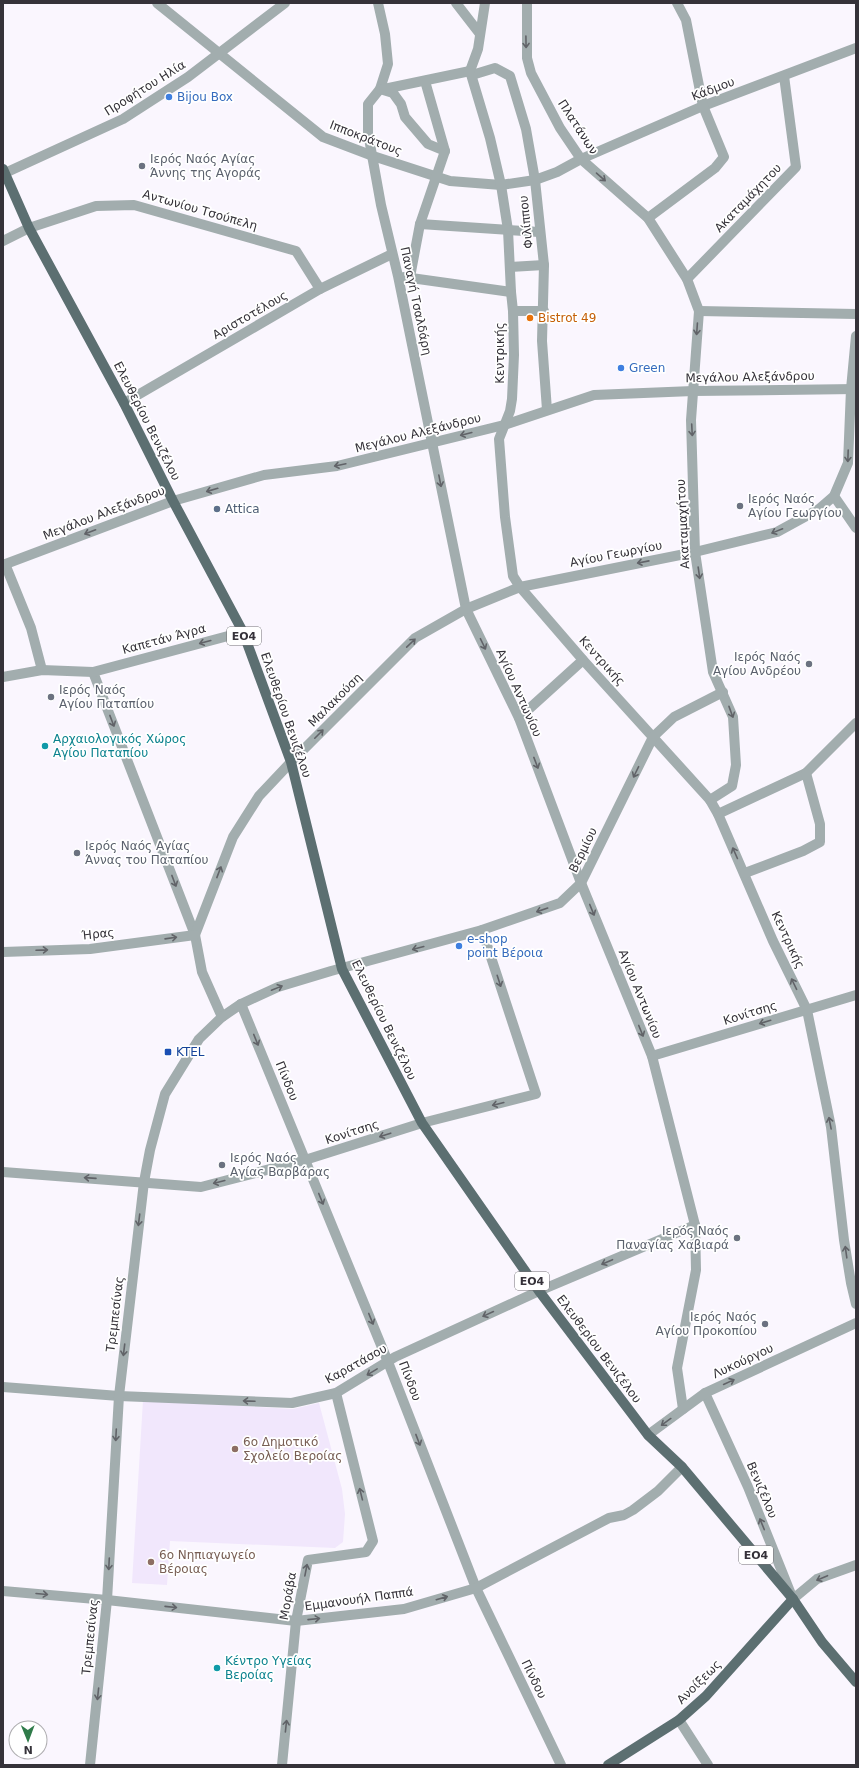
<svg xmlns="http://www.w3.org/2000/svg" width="859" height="1768" viewBox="0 0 859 1768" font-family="'DejaVu Sans',sans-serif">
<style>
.built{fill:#f1e7fc}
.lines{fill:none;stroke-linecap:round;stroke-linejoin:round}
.minor{stroke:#a2adae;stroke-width:10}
.major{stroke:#5c6f71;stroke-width:10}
.oneway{stroke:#616368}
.shop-dot{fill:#3f7fe0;stroke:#fff;stroke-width:1.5}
.worship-dot{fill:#6b7280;stroke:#fff;stroke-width:1.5}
.food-dot{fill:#e8710a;stroke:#fff;stroke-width:1.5}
.service-dot{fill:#5c6f8a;stroke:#fff;stroke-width:1.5}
.culture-dot{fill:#0f9aa8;stroke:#fff;stroke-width:1.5}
.transit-dot{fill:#1a4fb4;stroke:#fff;stroke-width:1.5}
.education-dot{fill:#8d6e63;stroke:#fff;stroke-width:1.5}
.labels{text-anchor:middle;stroke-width:3.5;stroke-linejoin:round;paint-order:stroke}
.shield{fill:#fff;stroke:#727074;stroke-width:1}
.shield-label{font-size:11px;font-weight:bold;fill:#353239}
.street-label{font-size:12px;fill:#353239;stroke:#fff}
.shop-label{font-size:12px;fill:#366cbe;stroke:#fff;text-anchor:start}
.worship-label{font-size:12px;fill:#5b616d;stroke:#fff;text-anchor:start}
.food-label{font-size:12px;fill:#c56008;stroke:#fff;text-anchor:start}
.service-label{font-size:12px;fill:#4e5e75;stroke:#fff;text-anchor:start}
.culture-label{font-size:12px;fill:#0d838f;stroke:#fff;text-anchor:start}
.transit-label{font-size:12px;fill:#164399;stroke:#fff;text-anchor:start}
.education-label{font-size:12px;fill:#785e54;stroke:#fff;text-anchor:start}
</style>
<rect width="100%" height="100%" fill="#faf6fe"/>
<path class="built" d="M143,1400L293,1409L319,1403L342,1489L345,1514L343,1542L335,1548L170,1541L167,1585L132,1583Z"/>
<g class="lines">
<g class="minor">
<path d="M157,3L323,137L373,156L450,181L501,185L535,180L557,172L581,159L703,106L856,48"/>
<path d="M378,3L385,34L388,64L380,89L368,104V133L381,205L398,276L466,609L519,718L581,883L652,1056L695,1225L696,1270L677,1368L683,1409"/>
<path d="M456,3L480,34"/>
<path d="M485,3L478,49L470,71L490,138L501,185L508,230L511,292L513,311L514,355L512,399L510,411L499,439L505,517L513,576L520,587L583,660L710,800L718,814L773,941L807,1010L831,1127L844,1240L851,1283L856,1304"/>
<path d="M527,3V58L531,73L560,128L581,159L648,218L687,279L699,311L691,420L695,552L713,672L733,717L736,765L732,786L710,800"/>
<path d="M472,75L495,68L510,76L526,129L535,180L544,265L542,341L547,410"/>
<path d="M380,89L393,93L401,104L405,117L428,144L445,151"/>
<path d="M384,89L470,71"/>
<path d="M5,173L123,119L188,77L285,3"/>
<path d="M648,218L715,168L724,157L703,106L686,20L677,3"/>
<path d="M420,224L539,232"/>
<path d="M3,241L29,228L96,206L134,205L296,251L320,289"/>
<path d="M510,267L544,265"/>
<path d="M404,277L511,292"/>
<path d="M410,277L420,224L445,151L425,81"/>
<path d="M687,279L796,167L784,76"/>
<path d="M513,311H544"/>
<path d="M699,311L856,314"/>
<path d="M124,403L320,289L392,254"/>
<path d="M834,496L856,528"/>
<path d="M5,564L31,628L42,670"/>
<path d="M3,565L173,501L264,475L337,466L504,425L594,395L693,391L856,389"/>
<path d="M93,672L195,935L202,972L222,1017"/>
<path d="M3,677L42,670L93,672L243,632"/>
<path d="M519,718L583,660"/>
<path d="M718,814L806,773L856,723"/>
<path d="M745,873L803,851L820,842V824L806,773"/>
<path d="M195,935L233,837L259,796L291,762L415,638L466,609L520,587L695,552L777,532L819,509L834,496L848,463L851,389L856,336"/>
<path d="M3,952L90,949L195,935"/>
<path d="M241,1004L388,1362L476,1588L561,1765"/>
<path d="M652,1056L856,995"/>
<path d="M3,1172L201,1187L305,1160L422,1123L536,1094L482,930"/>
<path d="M3,1387L119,1396L292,1403L336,1393L395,1357L539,1291L695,1225"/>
<path d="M705,1393L748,1487L793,1599L817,1579L856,1565"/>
<path d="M648,1435L705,1393L856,1323"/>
<path d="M3,1591L107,1600L296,1621L404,1609L476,1588L609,1518L624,1515L633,1510L658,1491L682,1467"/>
<path d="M679,1720L708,1765"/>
<path d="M90,1765L107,1600L119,1396L144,1182L150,1150L165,1094L199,1039L222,1017L241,1004L278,987L331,971L482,930L560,903L581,883L653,737L674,717L723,692"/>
<path d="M282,1765L296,1621L308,1560L366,1552L373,1541L336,1393"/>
</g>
<g class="major">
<path d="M3,169L29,228L124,403L173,501L243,632L291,762L342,969L422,1123L539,1291L648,1435L682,1467L793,1599L822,1642L856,1682"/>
<path d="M608,1765L679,1720L706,1696L793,1599"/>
</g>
</g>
<defs><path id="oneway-shaft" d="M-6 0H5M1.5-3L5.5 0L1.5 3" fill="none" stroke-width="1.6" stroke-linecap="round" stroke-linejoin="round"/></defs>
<g class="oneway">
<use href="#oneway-shaft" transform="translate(526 42) rotate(89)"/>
<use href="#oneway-shaft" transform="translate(601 177) rotate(41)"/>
<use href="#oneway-shaft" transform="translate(697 329) rotate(94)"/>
<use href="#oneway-shaft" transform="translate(692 430) rotate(87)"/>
<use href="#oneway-shaft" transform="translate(466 434) rotate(166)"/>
<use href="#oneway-shaft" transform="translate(848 456) rotate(92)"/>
<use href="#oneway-shaft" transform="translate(340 465) rotate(168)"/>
<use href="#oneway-shaft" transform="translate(440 481) rotate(79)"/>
<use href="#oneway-shaft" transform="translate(212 490) rotate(164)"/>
<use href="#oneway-shaft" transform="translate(777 531) rotate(158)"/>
<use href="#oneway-shaft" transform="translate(90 532) rotate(159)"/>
<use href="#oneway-shaft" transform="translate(643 562) rotate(169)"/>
<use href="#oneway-shaft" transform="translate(699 573) rotate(82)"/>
<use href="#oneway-shaft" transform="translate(205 642) rotate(165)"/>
<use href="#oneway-shaft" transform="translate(411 643) rotate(-44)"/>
<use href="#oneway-shaft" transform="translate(483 644) rotate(64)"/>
<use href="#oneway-shaft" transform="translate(731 712) rotate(70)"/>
<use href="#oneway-shaft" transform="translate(112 721) rotate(69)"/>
<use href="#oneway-shaft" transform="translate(319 734) rotate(-45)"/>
<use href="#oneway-shaft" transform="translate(536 763) rotate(69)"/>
<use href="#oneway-shaft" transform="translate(636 772) rotate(116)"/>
<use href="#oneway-shaft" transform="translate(735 853) rotate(-114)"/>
<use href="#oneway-shaft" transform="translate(219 872) rotate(-69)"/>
<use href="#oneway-shaft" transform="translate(174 881) rotate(69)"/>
<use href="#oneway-shaft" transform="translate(542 910) rotate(161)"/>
<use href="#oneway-shaft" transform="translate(592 910) rotate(68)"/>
<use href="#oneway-shaft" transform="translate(171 938) rotate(-8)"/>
<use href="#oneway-shaft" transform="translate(418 948) rotate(165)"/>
<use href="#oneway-shaft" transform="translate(42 950) rotate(-2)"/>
<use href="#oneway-shaft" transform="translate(499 981) rotate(72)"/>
<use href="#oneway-shaft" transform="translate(794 984) rotate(-116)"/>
<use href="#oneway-shaft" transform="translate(277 988) rotate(-22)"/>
<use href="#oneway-shaft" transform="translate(765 1022) rotate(163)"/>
<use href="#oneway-shaft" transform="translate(641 1031) rotate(68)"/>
<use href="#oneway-shaft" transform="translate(256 1040) rotate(68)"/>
<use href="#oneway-shaft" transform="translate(498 1104) rotate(166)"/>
<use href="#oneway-shaft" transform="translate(830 1123) rotate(-101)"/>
<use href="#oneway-shaft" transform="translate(385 1135) rotate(162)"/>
<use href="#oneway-shaft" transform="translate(90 1178) rotate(-176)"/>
<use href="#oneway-shaft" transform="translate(219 1182) rotate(166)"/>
<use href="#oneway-shaft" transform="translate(321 1199) rotate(68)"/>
<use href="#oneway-shaft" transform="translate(139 1220) rotate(97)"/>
<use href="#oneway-shaft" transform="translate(846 1252) rotate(-98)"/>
<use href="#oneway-shaft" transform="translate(607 1262) rotate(157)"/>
<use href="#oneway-shaft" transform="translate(488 1314) rotate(155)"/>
<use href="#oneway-shaft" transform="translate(371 1319) rotate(68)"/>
<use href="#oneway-shaft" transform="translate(124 1350) rotate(97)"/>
<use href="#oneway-shaft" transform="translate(372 1372) rotate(149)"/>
<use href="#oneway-shaft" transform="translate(729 1382) rotate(-25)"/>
<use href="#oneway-shaft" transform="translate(249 1401) rotate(-178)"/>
<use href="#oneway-shaft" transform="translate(666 1422) rotate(144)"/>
<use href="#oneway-shaft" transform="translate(116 1435) rotate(93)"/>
<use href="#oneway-shaft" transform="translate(418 1440) rotate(69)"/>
<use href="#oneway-shaft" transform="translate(361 1494) rotate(-104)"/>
<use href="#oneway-shaft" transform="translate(762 1524) rotate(-112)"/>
<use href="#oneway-shaft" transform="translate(109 1564) rotate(93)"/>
<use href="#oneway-shaft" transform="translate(306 1570) rotate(-79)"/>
<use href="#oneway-shaft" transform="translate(822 1578) rotate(157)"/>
<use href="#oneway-shaft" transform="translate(42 1594) rotate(5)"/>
<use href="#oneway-shaft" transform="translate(442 1598) rotate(-16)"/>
<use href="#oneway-shaft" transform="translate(171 1607) rotate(6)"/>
<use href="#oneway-shaft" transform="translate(314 1619) rotate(-6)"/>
<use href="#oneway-shaft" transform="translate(98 1694) rotate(96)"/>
<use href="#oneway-shaft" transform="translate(286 1726) rotate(-84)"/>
</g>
<g class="shop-dot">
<circle cx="169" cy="97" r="4"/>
<circle cx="621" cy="368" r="4"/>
<circle cx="459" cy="946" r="4"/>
</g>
<g class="worship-dot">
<circle cx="142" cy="166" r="4"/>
<circle cx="740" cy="506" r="4"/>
<circle cx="809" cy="664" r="4"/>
<circle cx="51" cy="697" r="4"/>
<circle cx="77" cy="853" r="4"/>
<circle cx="222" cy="1165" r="4"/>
<circle cx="737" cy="1238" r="4"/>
<circle cx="765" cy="1324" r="4"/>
</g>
<circle class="food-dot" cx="530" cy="318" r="4"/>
<circle class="service-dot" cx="217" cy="509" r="4"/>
<g class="culture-dot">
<circle cx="45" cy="746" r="4"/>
<circle cx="217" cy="1668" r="4"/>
</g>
<rect class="transit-dot" x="164" y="1048" width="8" height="8" rx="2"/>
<g class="education-dot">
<circle cx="235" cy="1449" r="4"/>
<circle cx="151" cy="1562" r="4"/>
</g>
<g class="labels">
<g class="shield">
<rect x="227" y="627" width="34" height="18" rx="3"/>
<rect x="515" y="1272" width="34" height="18" rx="3"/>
<rect x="739" y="1546" width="34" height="18" rx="3"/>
</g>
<g class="shield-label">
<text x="244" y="640">ΕΟ4</text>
<text x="532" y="1285">ΕΟ4</text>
<text x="756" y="1559">ΕΟ4</text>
</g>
<g class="street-label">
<text transform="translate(145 88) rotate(-32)" y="4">Προφήτου Ηλία</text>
<text transform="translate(713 89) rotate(-21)" y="4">Κάδμου</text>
<text transform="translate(578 127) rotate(57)" y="4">Πλατάνων</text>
<text transform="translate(366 138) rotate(21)" y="4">Ιπποκράτους</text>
<text transform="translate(748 198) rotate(-46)" y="4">Ακαταμάχητου</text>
<text transform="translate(200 210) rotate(16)" y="4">Αντωνίου Τσούπελη</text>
<text transform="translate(526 222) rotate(-96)" y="4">Φιλίππου</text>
<text transform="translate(416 301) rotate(78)" y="4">Παναγή Τσαλδάρη</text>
<text transform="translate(250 315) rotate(-30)" y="4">Αριστοτέλους</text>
<text transform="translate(500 353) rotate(-90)" y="4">Κεντρικής</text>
<text transform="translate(750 377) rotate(-1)" y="4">Μεγάλου Αλεξάνδρου</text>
<text transform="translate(147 421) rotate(63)" y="4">Ελευθερίου Βενιζέλου</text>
<text transform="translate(418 433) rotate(-14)" y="4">Μεγάλου Αλεξάνδρου</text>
<text transform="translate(104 513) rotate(-21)" y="4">Μεγάλου Αλεξάνδρου</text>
<text transform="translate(683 524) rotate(-93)" y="4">Ακαταμαχήτου</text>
<text transform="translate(616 554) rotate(-11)" y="4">Αγίου Γεωργίου</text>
<text transform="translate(164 639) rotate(-15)" y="4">Καπετάν Άγρα</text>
<text transform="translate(602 661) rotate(48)" y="4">Κεντρικής</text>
<text transform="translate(519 693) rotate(66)" y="4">Αγίου Αντωνίου</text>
<text transform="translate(335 700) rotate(-45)" y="4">Μαλακούση</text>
<text transform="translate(286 715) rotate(71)" y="4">Ελευθερίου Βενιζέλου</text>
<text transform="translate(583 850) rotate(-64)" y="4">Βερμίου</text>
<text transform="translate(98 934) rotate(-6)" y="4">Ήρας</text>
<text transform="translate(788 940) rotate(65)" y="4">Κεντρικής</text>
<text transform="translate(640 994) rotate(68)" y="4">Αγίου Αντωνίου</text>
<text transform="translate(750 1013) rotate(-17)" y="4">Κονίτσης</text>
<text transform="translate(384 1020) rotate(64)" y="4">Ελευθερίου Βενιζέλου</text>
<text transform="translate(287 1081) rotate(68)" y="4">Πίνδου</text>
<text transform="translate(352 1132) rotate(-18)" y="4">Κονίτσης</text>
<text transform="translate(115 1314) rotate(-83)" y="4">Τρεμπεσίνας</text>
<text transform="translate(599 1349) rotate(53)" y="4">Ελευθερίου Βενιζέλου</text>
<text transform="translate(743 1361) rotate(-25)" y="4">Λυκούργου</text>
<text transform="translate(356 1364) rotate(-29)" y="4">Καρατάσου</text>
<text transform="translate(410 1381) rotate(69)" y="4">Πίνδου</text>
<text transform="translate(762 1490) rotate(67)" y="4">Βενιζέλου</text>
<text transform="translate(288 1596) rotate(-80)" y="4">Μοράβα</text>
<text transform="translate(359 1599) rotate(-8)" y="4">Εμμανουήλ Παππά</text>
<text transform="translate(90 1637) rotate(-84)" y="4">Τρεμπεσίνας</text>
<text transform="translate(534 1679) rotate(64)" y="4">Πίνδου</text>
<text transform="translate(699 1682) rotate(-45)" y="4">Ανοίξεως</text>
</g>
<g class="shop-label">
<text x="177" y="101">Bijou Box</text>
<text x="629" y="372">Green</text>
<text x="467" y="943">e-shop<tspan x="467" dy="14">point Βέροια</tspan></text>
</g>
<g class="worship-label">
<text x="150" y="163">Ιερός Ναός Αγίας<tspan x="150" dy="14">Άννης της Αγοράς</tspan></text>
<text x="748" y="503">Ιερός Ναός<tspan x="748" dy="14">Αγίου Γεωργίου</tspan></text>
<text x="801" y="661" text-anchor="end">Ιερός Ναός<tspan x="801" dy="14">Αγίου Ανδρέου</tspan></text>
<text x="59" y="694">Ιερός Ναός<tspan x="59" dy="14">Αγίου Παταπίου</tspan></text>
<text x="85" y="850">Ιερός Ναός Αγίας<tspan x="85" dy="14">Άννας του Παταπίου</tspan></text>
<text x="230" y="1162">Ιερός Ναός<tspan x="230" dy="14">Αγίας Βαρβάρας</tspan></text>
<text x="729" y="1235" text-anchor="end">Ιερός Ναός<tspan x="729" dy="14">Παναγίας Χαβιαρά</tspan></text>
<text x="757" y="1321" text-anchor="end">Ιερός Ναός<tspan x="757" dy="14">Αγίου Προκοπίου</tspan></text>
</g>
<g class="food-label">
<text x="538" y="322">Bistrot 49</text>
</g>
<g class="service-label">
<text x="225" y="513">Attica</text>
</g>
<g class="culture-label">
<text x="53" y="743">Αρχαιολογικός Χώρος<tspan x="53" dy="14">Αγίου Παταπίου</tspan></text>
<text x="225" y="1665">Κέντρο Υγείας<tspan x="225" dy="14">Βεροίας</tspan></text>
</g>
<g class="transit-label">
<text x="176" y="1056">KTEL</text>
</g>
<g class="education-label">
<text x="243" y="1446">6ο Δημοτικό<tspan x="243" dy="14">Σχολείο Βεροίας</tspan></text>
<text x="159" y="1559">6ο Νηπιαγωγείο<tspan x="159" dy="14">Βέροιας</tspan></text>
</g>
</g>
<rect width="859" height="1768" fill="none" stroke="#353239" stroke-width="8"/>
<g transform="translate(28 1740) rotate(179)"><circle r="19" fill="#ffffff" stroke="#aeadb0"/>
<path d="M0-3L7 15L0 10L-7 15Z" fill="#2f7b4a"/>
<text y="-6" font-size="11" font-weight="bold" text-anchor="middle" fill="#353239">N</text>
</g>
</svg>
